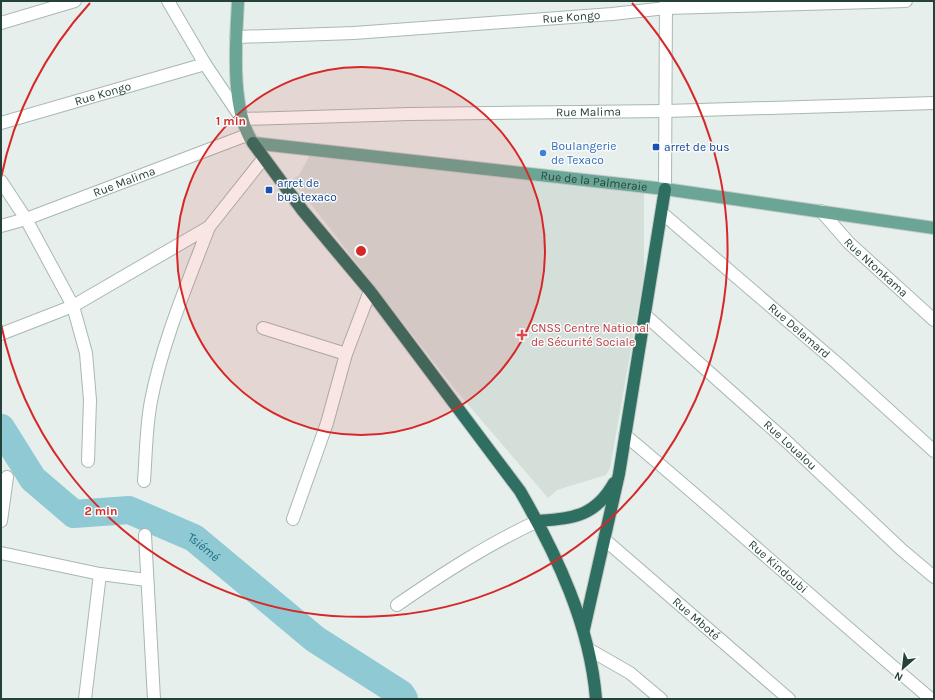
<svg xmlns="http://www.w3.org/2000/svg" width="935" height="700" viewBox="0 0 935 700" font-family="Karla,sans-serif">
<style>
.built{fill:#d4dfda}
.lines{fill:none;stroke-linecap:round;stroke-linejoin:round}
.river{stroke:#8ec9d4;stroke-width:28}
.minor-casing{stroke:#a8b8b2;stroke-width:14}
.major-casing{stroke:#c2cac8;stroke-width:14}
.highway-casing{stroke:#c2cac8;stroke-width:14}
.minor{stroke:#fff;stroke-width:12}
.major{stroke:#6aa596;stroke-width:12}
.highway{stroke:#2f6f62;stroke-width:12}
.ring{fill:none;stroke:#d62828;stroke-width:2}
.transit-dot{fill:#1a4fb4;stroke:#f7fbf9;stroke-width:1.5}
.shop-dot{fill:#3f7fe0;stroke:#f7fbf9;stroke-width:1.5}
.health-dot{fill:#e0444e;stroke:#f7fbf9;stroke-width:1.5}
.labels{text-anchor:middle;stroke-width:3;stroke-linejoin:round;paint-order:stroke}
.street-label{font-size:12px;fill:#24423a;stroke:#f7fbf9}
.shop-label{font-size:12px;fill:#366cbe;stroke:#f7fbf9;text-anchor:start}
.transit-label{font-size:12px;fill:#164399;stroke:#f7fbf9;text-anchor:start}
.health-label{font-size:12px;fill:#be3a42;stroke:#f7fbf9;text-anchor:start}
.water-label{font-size:13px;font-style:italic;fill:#1c6f80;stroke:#f7fbf9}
.centre{fill:#d62828;stroke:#f7fbf9;stroke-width:2}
.ring-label{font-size:12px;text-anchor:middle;font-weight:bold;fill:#d62828;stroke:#f7fbf9;stroke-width:3;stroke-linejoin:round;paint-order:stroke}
</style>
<rect width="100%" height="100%" fill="#e6efeb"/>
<path class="built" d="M311,153L644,190V276L610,468L606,475L557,490L548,498L453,387L292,180L299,175Z"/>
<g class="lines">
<path class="river" id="s1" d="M1,428L33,479L74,514L129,510L194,538L315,639L401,694L404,699"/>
<defs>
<g id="minor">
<path id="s2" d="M168,1L205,64L242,119L409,114L666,111L934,103"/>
<path d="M1,23L75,1"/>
<path id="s3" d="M236,37L354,33L612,14L666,8L906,1"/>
<path id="s4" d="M1,123L205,64"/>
<path d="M1,181L26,219L73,306L86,353L90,400L88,461"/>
<path d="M665,189L666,1"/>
<path id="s5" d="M821,211L849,243L934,320"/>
<path id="s6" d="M662,213L838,364L934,451"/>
<path id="s7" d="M1,226L26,219L247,135"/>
<path id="s8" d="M645,315L785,440L902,550L934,577"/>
<path d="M263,328L346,354"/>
<path d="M1,334L73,306L209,227L263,159"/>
<path id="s9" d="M625,435C728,521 828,612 931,699"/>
<path d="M144,481C146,454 146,427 151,401C162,343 188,282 209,227"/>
<path d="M293,519L327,423L346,354L370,291"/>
<path d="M1,521L7,477"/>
<path d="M145,535L154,699"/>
<path id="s10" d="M604,539L789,699"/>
<path d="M1,553L100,574L147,580"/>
<path d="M397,605C442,574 488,544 538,521"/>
<path d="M590,650L630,673L661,699"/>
<path d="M85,699L100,574"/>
</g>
<g id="major">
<path id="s11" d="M238,1C236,41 230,109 253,143L665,189L934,228"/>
</g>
<g id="highway">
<path d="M253,143L303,211L370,291L520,491C557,555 590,625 596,699"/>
<path d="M538,521C573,518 595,517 614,483"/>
<path d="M584,629L619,474L665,189"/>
</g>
</defs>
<use href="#minor" class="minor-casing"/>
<use href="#major" class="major-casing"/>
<use href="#highway" class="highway-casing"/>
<use href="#minor" class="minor"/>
<use href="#major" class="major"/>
<use href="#highway" class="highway"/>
</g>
<circle cx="361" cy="251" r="184" fill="#d62828" fill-opacity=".12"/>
<g class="ring">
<circle cx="361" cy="251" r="184"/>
<path d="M1 178A367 367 0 0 1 90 3M632 3A367 367 0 1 1 1 324"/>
</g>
<g class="transit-dot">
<rect x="652" y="143" width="8" height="8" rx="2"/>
<rect x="265" y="186" width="8" height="8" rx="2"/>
</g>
<circle class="shop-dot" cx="543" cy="153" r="4"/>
<path class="health-dot" d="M520 329h4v4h4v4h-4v4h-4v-4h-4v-4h4z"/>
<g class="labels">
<g class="street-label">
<text dy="4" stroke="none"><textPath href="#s3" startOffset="336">Rue Kongo</textPath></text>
<text dy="4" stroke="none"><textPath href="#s4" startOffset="106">Rue Kongo</textPath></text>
<text dy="4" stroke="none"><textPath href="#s2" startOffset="486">Rue Malima</textPath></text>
<text dy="4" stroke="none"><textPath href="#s7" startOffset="131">Rue Malima</textPath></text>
<text dy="4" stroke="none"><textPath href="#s11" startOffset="488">Rue de la Palmeraie</textPath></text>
<text dy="4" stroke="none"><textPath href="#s5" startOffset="79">Rue Ntonkama</textPath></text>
<text dy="4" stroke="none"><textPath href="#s6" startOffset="181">Rue Delamard</textPath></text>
<text dy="4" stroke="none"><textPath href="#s8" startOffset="195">Rue Loualou</textPath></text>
<text dy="4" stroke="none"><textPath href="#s9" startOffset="202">Rue Kindoubi</textPath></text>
<text dy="4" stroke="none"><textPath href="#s10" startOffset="122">Rue Mboté</textPath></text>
</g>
<g class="shop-label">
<text x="551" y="150">Boulangerie<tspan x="551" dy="14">de Texaco</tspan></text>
</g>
<g class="transit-label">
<text x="664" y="151">arret de bus</text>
<text x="277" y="187">arret de<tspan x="277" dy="14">bus texaco</tspan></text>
</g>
<g class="health-label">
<text x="531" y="332">CNSS Centre National<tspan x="531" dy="14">de Sécurité Sociale</tspan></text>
</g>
<g class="water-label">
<text dy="5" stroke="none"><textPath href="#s1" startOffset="253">Tsiémé</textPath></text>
</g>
</g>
<circle cx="361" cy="251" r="6" class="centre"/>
<g class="ring-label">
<text x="231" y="125">1 min</text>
<text x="101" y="515">2 min</text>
</g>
<rect width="935" height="700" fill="none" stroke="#24423a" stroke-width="4"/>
<g transform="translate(903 668) rotate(208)" stroke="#f7fbf9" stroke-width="3" paint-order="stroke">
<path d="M0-3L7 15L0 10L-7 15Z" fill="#24423a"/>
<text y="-6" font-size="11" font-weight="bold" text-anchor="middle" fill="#24423a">N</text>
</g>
</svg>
